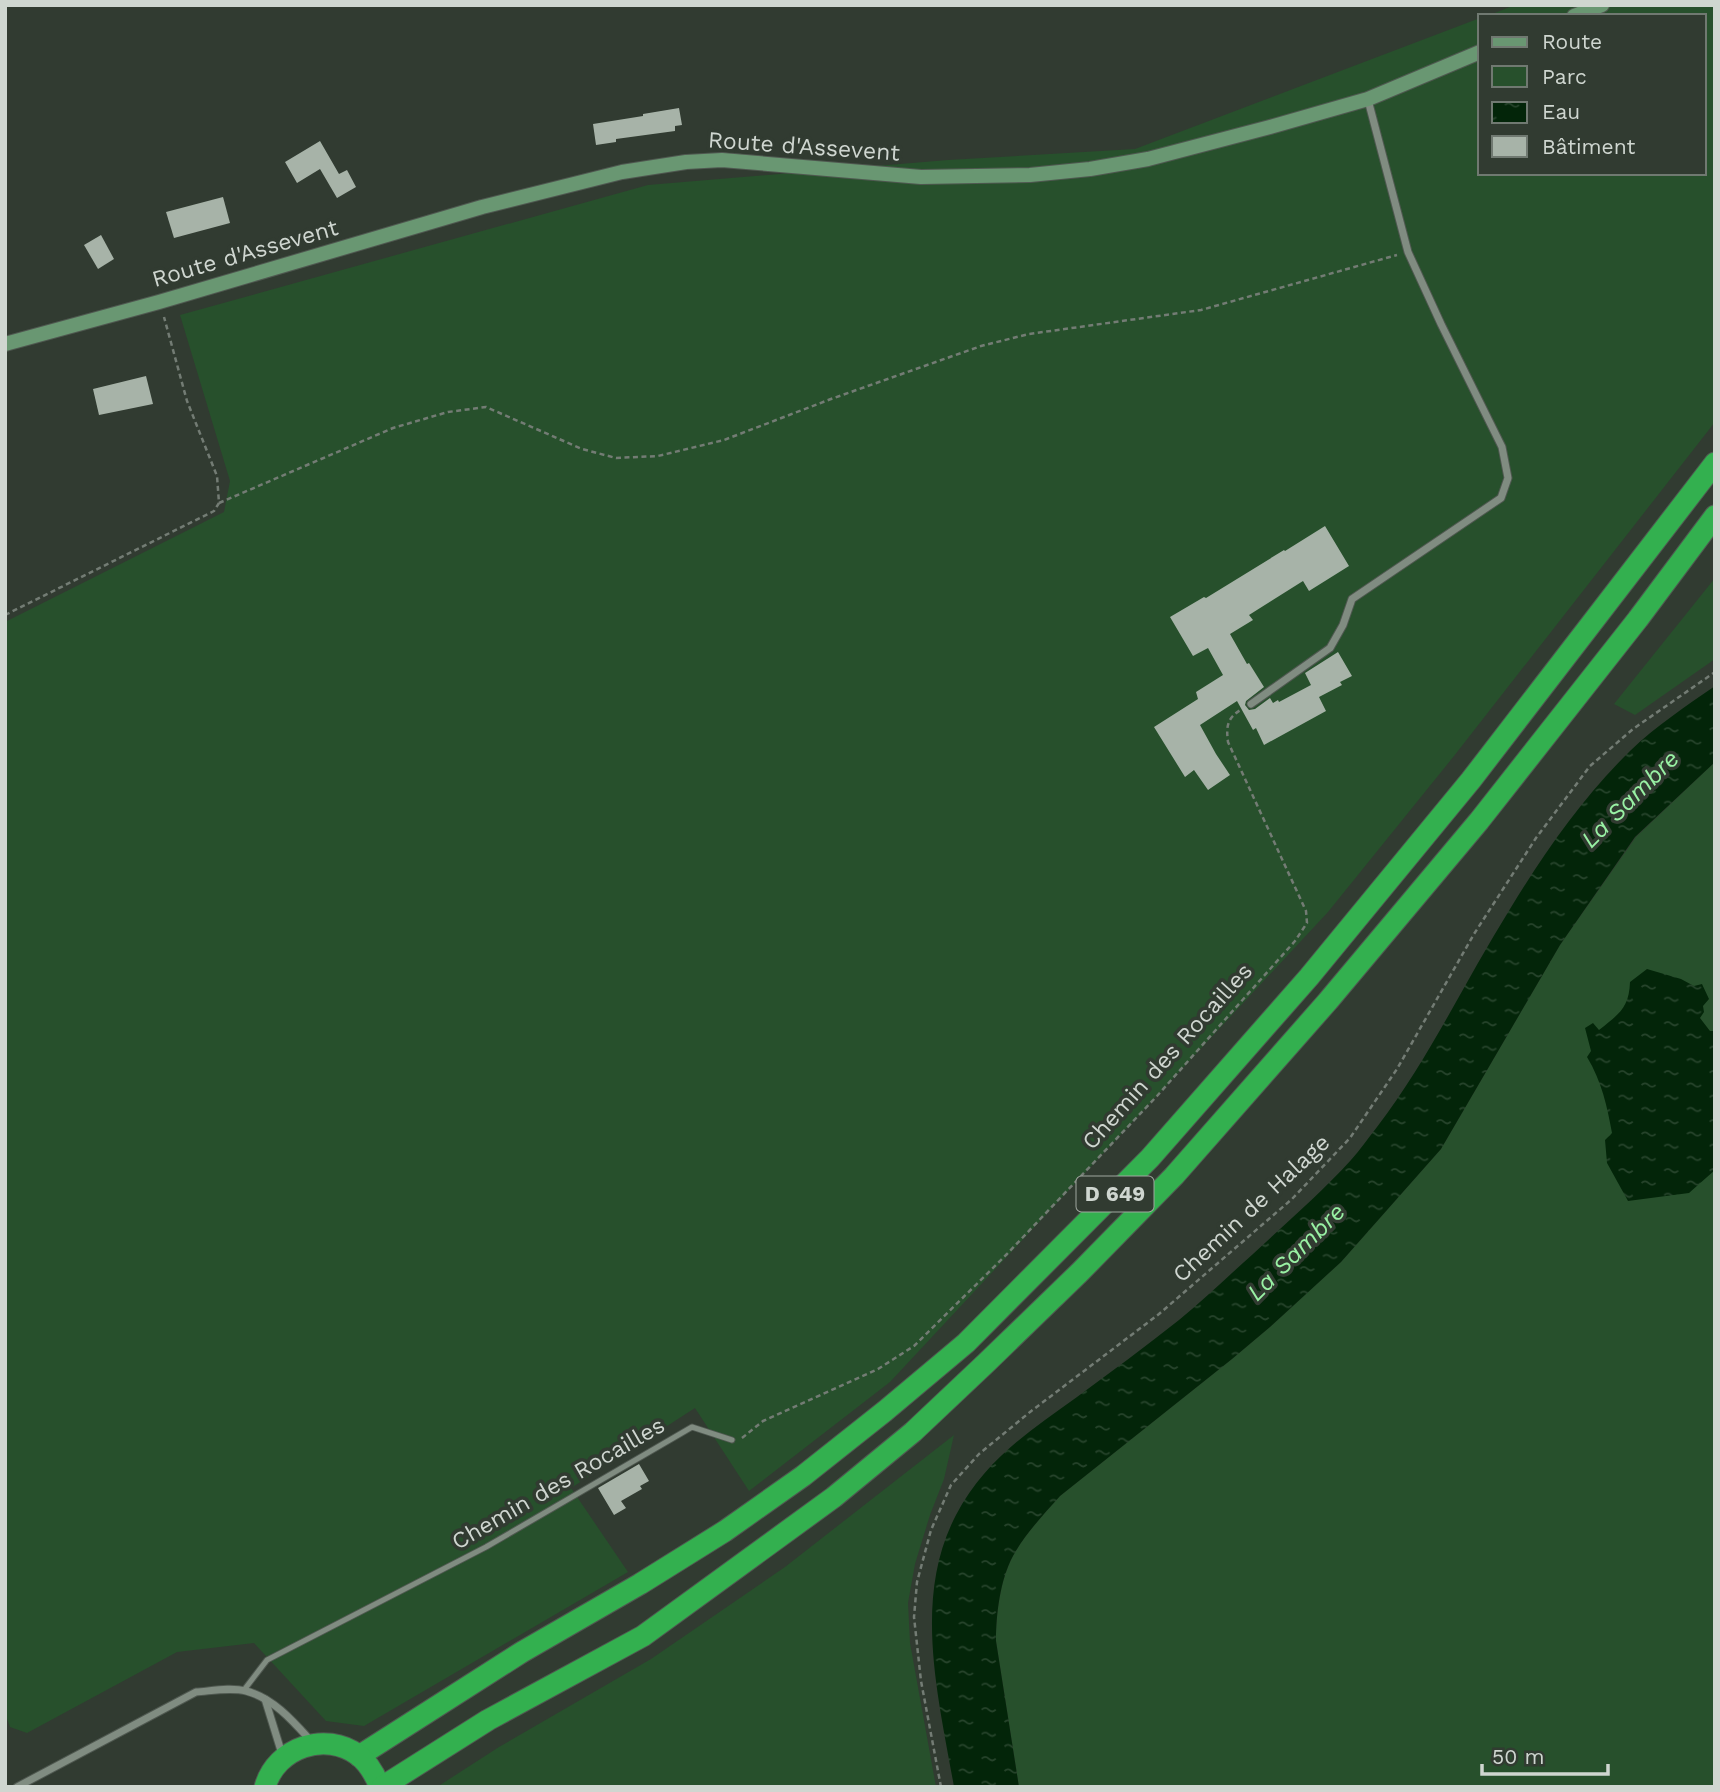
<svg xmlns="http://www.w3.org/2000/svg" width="1720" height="1792" viewBox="0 0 1720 1792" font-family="'Work Sans',sans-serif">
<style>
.green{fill:#27502c}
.water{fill:url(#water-ripples)}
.building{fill:#a7b3a8}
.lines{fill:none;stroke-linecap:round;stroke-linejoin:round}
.lane-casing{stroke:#4f5850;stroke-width:7}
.street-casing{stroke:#4f5850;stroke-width:9}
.secondary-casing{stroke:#4f5850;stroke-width:16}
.highway-casing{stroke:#4f5850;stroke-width:23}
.path{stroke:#737c74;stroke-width:2.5;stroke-dasharray:5 3.5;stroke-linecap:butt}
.lane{stroke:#808c81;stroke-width:5}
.street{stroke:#808c81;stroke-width:7}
.secondary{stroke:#699772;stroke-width:14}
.highway{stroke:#33b04f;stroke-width:21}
.labels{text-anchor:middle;stroke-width:7;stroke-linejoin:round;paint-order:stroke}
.shield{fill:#313b31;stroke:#a0a8a0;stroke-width:2}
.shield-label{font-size:21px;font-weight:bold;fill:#cfd6d0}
.street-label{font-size:23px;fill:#cfd6d0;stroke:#313b31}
.water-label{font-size:24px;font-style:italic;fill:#99f1a4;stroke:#313b31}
</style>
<defs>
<pattern id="water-ripples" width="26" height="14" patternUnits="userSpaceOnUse" patternTransform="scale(1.75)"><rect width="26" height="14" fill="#032509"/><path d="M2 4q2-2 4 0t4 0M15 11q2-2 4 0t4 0" fill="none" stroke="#27442c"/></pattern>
</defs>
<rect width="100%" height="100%" fill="#313b31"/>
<g class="green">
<path d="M1515,5H1715V422L1454,756L1328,912L890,1382L749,1491L695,1408L571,1488L628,1572L364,1726L326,1721L254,1643L177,1652L27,1733L10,1727L5,1713V622L224,512L230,481L180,315L648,185L948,160L1135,149L1480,18V173H1704V16H1487Z"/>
<path d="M1715,578V659L1635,715L1614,704Z"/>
<path d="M1715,762V1787H1019L996,1641C996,1615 1000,1580 1013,1556C1025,1534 1044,1514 1060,1496L1232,1359L1270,1327L1341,1262L1441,1149L1560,945L1636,837Z"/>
<path d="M954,1435L944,1479L930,1515L915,1564L908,1603L910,1643L936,1787H437L499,1747L651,1659L785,1567Z"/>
</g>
<g class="water">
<path d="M1715,686V762L1635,837L1560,945L1441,1149L1341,1262L1270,1327L1232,1359L1060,1496C1044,1514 1025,1534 1013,1556C1000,1580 996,1615 996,1641L1019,1787H954C939,1699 912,1599 956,1515C985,1460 1028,1432 1077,1397C1111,1372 1146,1346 1179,1320C1205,1299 1228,1276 1253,1254C1286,1223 1320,1194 1351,1160C1360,1150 1368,1138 1377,1127C1429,1059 1465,981 1510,909C1544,853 1583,797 1630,751C1656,726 1686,706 1715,686Z"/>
<path d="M1647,969L1681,979L1694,986L1702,984L1709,999L1703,1006L1704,1012L1700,1018L1710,1031H1715V1170L1689,1193L1628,1201L1607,1163L1605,1140L1612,1133C1607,1106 1602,1082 1587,1057L1591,1051L1585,1028L1593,1023L1599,1030C1619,1014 1629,1008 1630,982Z"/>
</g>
<g class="building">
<path d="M679,108L682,125L675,126V131L616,139V142L596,145L593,124L643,116V114Z"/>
<path d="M320,141L339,174L347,170L356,187L337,198L320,169L297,183L285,162Z"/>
<path d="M223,197L230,223L174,238L166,212Z"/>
<path d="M101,235L114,259L98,269L84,245Z"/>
<path d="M146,376L153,404L99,415L93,389Z"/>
<path d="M1325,526L1349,566L1309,591L1303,581L1249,615L1253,620L1230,634L1247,664L1249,663L1264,687L1246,701L1245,705L1249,710L1255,709L1270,698L1273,703L1278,700L1279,702L1311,685L1305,673L1338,652L1352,676L1340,682L1342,685L1319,697L1326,711L1264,745L1256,728L1253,730L1237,701L1200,725L1216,754L1230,775L1208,790L1194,770L1185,777L1154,727L1198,699L1196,692L1223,675L1208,648L1193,656L1170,617L1204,597L1206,598L1284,550L1285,551Z"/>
<path d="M639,1464L649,1481L640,1486L642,1489L621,1501L626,1508L614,1515L598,1488Z"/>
</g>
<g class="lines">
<defs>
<path id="lane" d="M244,1690L267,1660L486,1547L692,1427L732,1440"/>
<g id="street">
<path d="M1251,704L1330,648L1343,625L1352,599L1501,498L1508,478L1502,447L1441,324L1408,252L1368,100"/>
<path d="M265,1699L282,1754"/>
<path d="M17,1787L196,1692C211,1691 230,1687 246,1691C273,1698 293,1721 311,1741"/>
</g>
<g id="secondary">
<path d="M1574,16L1602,5"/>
<path d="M5,344L159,302L482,207L622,172L686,162L722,160L921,177L1030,175L1090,169L1148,159L1270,127L1368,99L1480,52"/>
</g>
<g id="highway">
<path d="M359,1756L522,1652L640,1584L725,1531L803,1476L885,1411L966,1343L1150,1158L1309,977L1471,780L1715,463"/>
<path d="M265,1787C276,1747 326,1731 358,1755C369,1763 375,1775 380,1787"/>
<path d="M382,1787L488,1720L643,1636L834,1497L913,1432L985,1364L1079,1273L1174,1176L1328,1001L1479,821L1638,619L1715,516"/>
</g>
</defs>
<use href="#lane" class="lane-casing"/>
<use href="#street" class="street-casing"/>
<use href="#secondary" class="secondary-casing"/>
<use href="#highway" class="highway-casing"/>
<g class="path">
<path d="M219,503L393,428L448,412L486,407L582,449L616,458L658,456L724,440L831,399L981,346L1029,334L1201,310L1397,255"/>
<path d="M5,615L214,511L219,503L217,476L187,401L164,317"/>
<path d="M742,1438L763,1421L878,1369L914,1346L1007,1254L1157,1096L1295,941L1307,923L1306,911L1228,742C1226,726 1227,718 1242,709"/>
<path d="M941,1787L921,1681L914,1617L917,1582L931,1530L951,1485L979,1454L1030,1412L1159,1314L1292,1199L1350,1138L1397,1069L1474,934L1536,838L1590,766L1633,729L1715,672"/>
</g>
<use href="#lane" class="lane"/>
<use href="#street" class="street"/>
<use href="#secondary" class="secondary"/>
<use href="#highway" class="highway"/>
</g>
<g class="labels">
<rect class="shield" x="1076.5" y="1176.5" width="77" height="35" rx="5"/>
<g class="shield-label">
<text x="1115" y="1201">D 649</text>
</g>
<g class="street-label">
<text transform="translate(804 146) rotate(4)" y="8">Route d'Assevent</text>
<text transform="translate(245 253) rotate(-16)" y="8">Route d'Assevent</text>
<text transform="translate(1167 1056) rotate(-48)" y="8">Chemin des Rocailles</text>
<text transform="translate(1251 1208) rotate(-43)" y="8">Chemin de Halage</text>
<text transform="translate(558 1483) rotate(-30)" y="8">Chemin des Rocailles</text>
</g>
<g class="water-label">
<text transform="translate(1630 799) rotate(-45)" y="8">La Sambre</text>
<text transform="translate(1296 1252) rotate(-45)" y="8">La Sambre</text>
</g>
</g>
<rect width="1720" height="1792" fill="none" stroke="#cfd6d0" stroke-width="14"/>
<rect x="1478" y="14" width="228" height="161" fill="#313b31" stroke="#707971" stroke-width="2"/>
<rect x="1492" y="37" width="35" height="10" fill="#699772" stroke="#707971" stroke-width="2"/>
<text x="1542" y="49" font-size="21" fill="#cfd6d0">Route</text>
<rect x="1492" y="66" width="35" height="21" fill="#27502c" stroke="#707971" stroke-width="2"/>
<text x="1542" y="84" font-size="21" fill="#cfd6d0">Parc</text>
<rect x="1492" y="102" width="35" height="21" fill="url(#water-ripples)" stroke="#707971" stroke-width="2"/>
<text x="1542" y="119" font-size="21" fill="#cfd6d0">Eau</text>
<rect x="1492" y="136" width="35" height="21" fill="#a7b3a8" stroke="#707971" stroke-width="2"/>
<text x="1542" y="154" font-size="21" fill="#cfd6d0">Bâtiment</text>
<path d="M1482 1764v10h126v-10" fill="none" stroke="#cfd6d0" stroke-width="3.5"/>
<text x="1492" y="1764" font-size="21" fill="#cfd6d0" stroke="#313b31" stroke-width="5" paint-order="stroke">50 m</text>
</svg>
